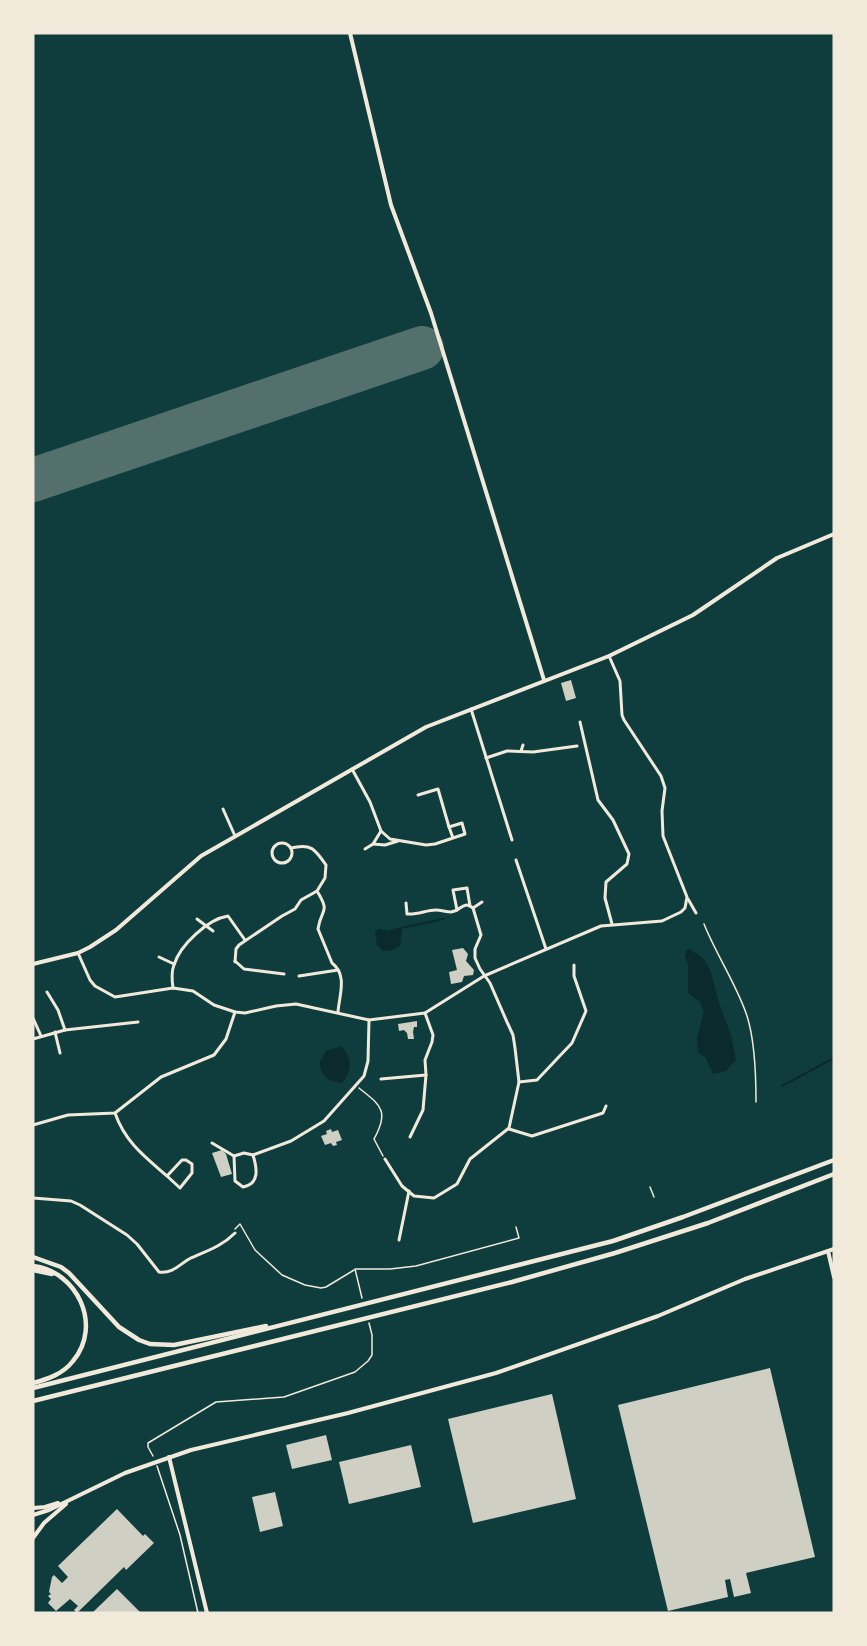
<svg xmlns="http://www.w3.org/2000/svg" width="867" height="1646" viewBox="0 0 867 1646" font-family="'Playfair Display',serif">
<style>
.water{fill:#0a2a2b}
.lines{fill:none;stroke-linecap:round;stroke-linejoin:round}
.stream{stroke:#0a2a2b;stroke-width:2}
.runway{stroke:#53706d;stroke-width:44}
.building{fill:#cfcfc3}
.path{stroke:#f1e9da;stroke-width:1.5}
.minor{stroke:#f1e9da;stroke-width:3}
.tertiary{stroke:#f1e9da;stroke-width:4}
.trunk{stroke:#f1e9da;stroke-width:4.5}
</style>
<rect width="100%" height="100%" fill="#0f3d3e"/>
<g class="water">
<path d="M400,927L402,929L400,946L393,950L383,951L377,945L375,932C379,927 382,929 387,931Z"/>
<path d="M690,949L704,959L711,972L719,1003L731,1035L736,1060L726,1071L713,1074L706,1058L698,1052L697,1037L704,1012L700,1002L688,993V965L685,957L686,951Z"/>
<path d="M341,1046C353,1059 352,1070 342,1083C328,1082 324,1078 319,1064L326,1051Z"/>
</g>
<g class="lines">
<g class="stream">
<path d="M401,928L444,919"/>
<path d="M782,1086L834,1058"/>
</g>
<path class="runway" d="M33,480L422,348"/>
</g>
<g class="building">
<path d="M571,680L576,698L566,701L561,683Z"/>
<path d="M463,948L468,954L466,961L474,970L473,975L464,976L462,982L451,984L449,972L457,970L452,950Z"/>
<path d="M417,1021V1027H414L413,1032L414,1039H408L407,1033L404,1030L399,1031L398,1024Z"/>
<path d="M331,1129L332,1132L338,1130L342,1140L336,1142L337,1145L333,1146L331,1143L325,1145L321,1136L327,1134L326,1131Z"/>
<path d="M222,1150L226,1154L232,1174L221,1177L212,1153Z"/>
<path d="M770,1368L815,1557L746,1573L751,1593L734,1597L730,1579L725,1580L728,1597L668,1611L618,1405Z"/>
<path d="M552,1394L576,1499L473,1523L448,1419Z"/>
<path d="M326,1435L332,1460L292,1469L286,1445Z"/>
<path d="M411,1445L421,1487L349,1504L339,1462Z"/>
<path d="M275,1492L283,1526L260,1532L252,1497Z"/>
<path d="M117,1509L143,1536L145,1534L154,1543L126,1570L124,1567L77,1613L74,1610L78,1606L70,1599L56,1611L48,1603L51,1599L48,1596L51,1594L49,1592L52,1577L54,1575L62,1583L68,1577L58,1566Z"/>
<path d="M117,1589L141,1613H92Z"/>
</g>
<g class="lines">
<g class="path">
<path d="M704,924C716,954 735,982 746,1013C755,1038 756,1076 756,1102"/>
<path d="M359,1088C380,1105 390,1110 374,1139L383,1156"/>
<path d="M650,1187L654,1197"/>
<path d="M235,1229L240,1224L255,1250L282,1275L305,1285L321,1288L326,1287L354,1270"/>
<path d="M355,1269L362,1298"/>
<path d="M356,1269H390L416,1266L519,1238L516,1227"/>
<path d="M153,1456L148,1447V1443L216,1402L284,1397L355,1372L368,1361L372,1355V1335L369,1323"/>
<path d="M157,1466L180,1535L198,1613"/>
</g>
<g class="minor">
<path d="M471,709L512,840"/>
<path d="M580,722L598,800L613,820L629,854L627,864L606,882L605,898L612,924"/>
<path d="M521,751L523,745"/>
<path d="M486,758L507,751L533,752L577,746"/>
<path d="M352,769L370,802L381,831L390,839L426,845L435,844L465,834L462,823L449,827L453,838"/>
<path d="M418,795L438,789L449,827"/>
<path d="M223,809L235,836"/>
<path d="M381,831L373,844L385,845L398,841"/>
<circle cx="282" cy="853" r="10"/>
<path d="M291,848C311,843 315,849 326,865L325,878L317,891"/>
<path d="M365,849L373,844"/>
<path d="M516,860L546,949"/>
<path d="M688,899L696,913"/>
<path d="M473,908L482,902"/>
<path d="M457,910L453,890L467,888L470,906"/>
<path d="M197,919L213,931"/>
<path d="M78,953L90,980L95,986L115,997L173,988L193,991L214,1005L235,1012L245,1013L276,1006L296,1004L369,1020L425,1013L484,976L601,926L662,921L681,912L685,908L687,897L663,836L662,811L665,788L661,776L624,720L622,715L620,681L609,656"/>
<path d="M159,957L174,964"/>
<path d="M235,961L244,969L284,974"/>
<path d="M235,962L236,949L239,945L282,916L295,909L301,900L317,891C331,914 321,908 318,929L332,963C348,975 339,996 338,1012"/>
<path d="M299,976L338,970"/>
<path d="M173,988C172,981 171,972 174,965C180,945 208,919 228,916L245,940"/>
<path d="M47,992L58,1010L65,1030"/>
<path d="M33,1018L41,1036"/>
<path d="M55,1032L60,1053"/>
<path d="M33,1039L65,1030L138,1022"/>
<path d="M381,1079L426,1075L425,1060L432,1042L433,1035L425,1013"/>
<path d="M519,1082L537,1080L572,1043L586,1011L574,976V965"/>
<path d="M115,1113C125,1142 145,1157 167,1176L182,1160H186L192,1164V1173L180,1188L167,1176"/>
<path d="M33,1125L68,1115L115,1113L161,1077L214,1055L226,1039L235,1012"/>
<path d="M509,1129L532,1136L603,1113L606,1106"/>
<path d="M410,1137L423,1110L426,1075"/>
<path d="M212,1143L234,1156"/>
<path d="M234,1156L244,1153L253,1155L291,1141L324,1121L364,1076L368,1061L369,1020"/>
<path d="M234,1156L235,1181L243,1187C260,1184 257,1168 253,1155"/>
<path d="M385,1159L402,1186L414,1196L434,1198L457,1184L470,1159L509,1128L519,1082L515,1048L513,1035L507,1022L490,983L480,969L475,958V949L481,935L473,908C463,900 461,911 451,912C446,912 441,910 436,910C426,910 418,915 407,914L406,903"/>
<path d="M33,1198L71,1201L80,1205L127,1235L137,1244L159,1272C172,1274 179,1265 189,1259C206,1251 221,1247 235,1233"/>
<path d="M399,1240L409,1191"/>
</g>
<g class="tertiary">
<path d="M350,33L391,205L431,313L544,680"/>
<path d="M33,964L78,953L90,947L116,930L201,856L426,727L609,656L693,615L777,558L834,534"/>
<path d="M828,1251L834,1277"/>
<path d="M169,1457L207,1613"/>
<path d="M33,1508L45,1507L58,1503"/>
<path d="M33,1515L49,1510L125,1473L191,1450L348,1413L496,1373L658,1316L745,1279L834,1249"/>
<path d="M33,1538L44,1523L66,1504"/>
</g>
<g class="trunk">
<path d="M33,1257L61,1267L69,1273L119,1327L139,1340L150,1344L174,1345L266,1326"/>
<path d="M33,1266C77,1271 103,1325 73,1361C63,1374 48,1379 33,1383"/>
<path d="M33,1270L52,1274"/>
<path d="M33,1388L613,1241L683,1217L834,1160"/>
<path d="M33,1401L512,1282L615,1253L708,1223L834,1174"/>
</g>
</g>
<rect width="867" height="1646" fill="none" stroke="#f1e9da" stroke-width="69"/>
</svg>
